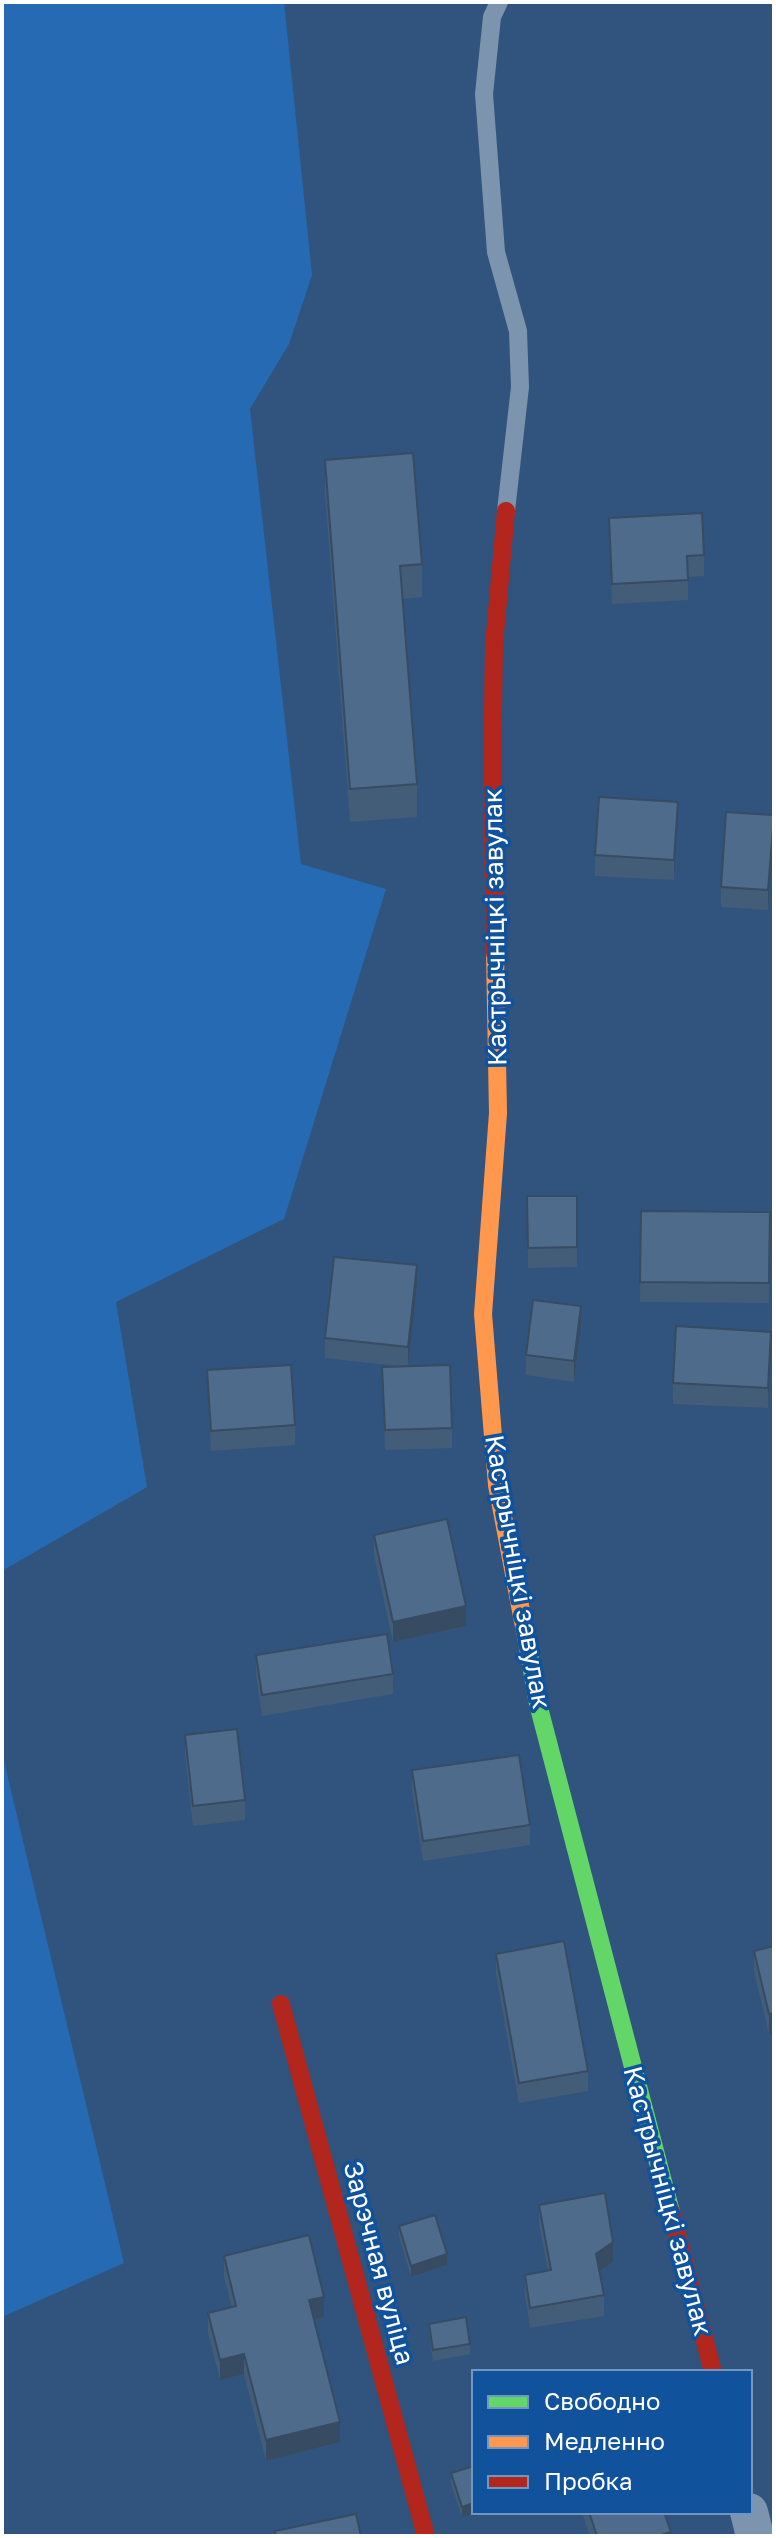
<svg xmlns="http://www.w3.org/2000/svg" width="776" height="2538" viewBox="0 0 776 2538" font-family="'Golos Text',sans-serif">
<style>
.green{fill:#256ab3}
.lines{fill:none;stroke-linecap:round;stroke-linejoin:round}
.lane{stroke:#7c94ae;stroke-width:18}
.street{stroke:#7c94ae;stroke-width:38}
.fast{stroke:#63d668;stroke-width:18}
.slow{stroke:#ff974d;stroke-width:18}
.jam{stroke:#b3261e;stroke-width:18}
.wall{fill:#435c78}
.shaded-wall{fill:#374b62}
.building{fill:#4e6b8c;stroke:#374b62;stroke-width:2}
.labels{text-anchor:middle;stroke-width:7;stroke-linejoin:round;paint-order:stroke}
.street-label{font-size:26px;fill:#fff;stroke:#11529d}
</style>
<rect width="100%" height="100%" fill="#31547e"/>
<g class="green">
<path d="M2,2H284L312,275L289,344L250,409L301,864L386,889L284,1219L116,1302L147,1487L2,1571Z"/>
<path d="M2,1753L124,2263L2,2317Z"/>
</g>
<g class="lines">
<path class="lane" d="M499,2L492,17L484,94L496,252L518,331L520,387L506,511"/>
<path class="street" d="M749,2512L755,2536"/>
<path class="fast" d="M526,1637L538,1704L671,2212"/>
<path class="slow" d="M495,953L498,1113L483,1314L497,1485L526,1637"/>
<g class="jam">
<path d="M495,953L492,778L494,645L506,511"/>
<path d="M281,2004L426,2536"/>
<path d="M671,2212L713,2372"/>
</g>
</g>
<g class="wall">
<path d="M325,460L422,564V597L403,599L417,784V817L350,822L325,493Z"/>
<path d="M609,518L704,555V576L688,577V600L612,604Z"/>
<path d="M678,822L674,880L595,876V855Z"/>
<path d="M774,836L768,910L721,907V887Z"/>
<path d="M527,1196H577V1267L528,1268Z"/>
<path d="M641,1211L770,1212L769,1303L640,1302Z"/>
<path d="M417,1285L408,1367L452,1428V1448L385,1450L382,1367H405L325,1358V1338Z"/>
<path d="M581,1326L574,1382L526,1375V1355Z"/>
<path d="M771,1352L768,1408L673,1404V1383Z"/>
<path d="M207,1370L295,1425V1445L211,1451Z"/>
<path d="M374,1535L466,1626L393,1642L374,1555Z"/>
<path d="M256,1655L393,1674V1694L262,1716L256,1675Z"/>
<path d="M185,1735L245,1800V1820L193,1826L185,1755Z"/>
<path d="M412,1770L530,1825V1845L423,1861L412,1790Z"/>
<path d="M774,1946L769,2034L754,1971V1951Z"/>
<path d="M496,1954L588,2071V2091L519,2103L496,1974Z"/>
<path d="M539,2205L613,2262L600,2272L604,2295V2316L530,2328L525,2295V2275L548,2270L539,2225Z"/>
<path d="M399,2226L447,2265L411,2277L399,2236Z"/>
<path d="M224,2256L324,2317L314,2320L340,2442L266,2461L244,2374L220,2380L208,2333V2313L232,2307L224,2277Z"/>
<path d="M429,2324L470,2344V2354L433,2361L429,2334Z"/>
<path d="M451,2473L474,2512H479L462,2517L451,2484Z"/>
<path d="M582,2512H664L671,2536H590Z"/>
</g>
<g class="shaded-wall">
<path d="M678,802V822L674,880V860Z"/>
<path d="M774,815V836L768,910V890Z"/>
<path d="M417,1265V1285L408,1367V1347Z"/>
<path d="M581,1306V1326L574,1382V1361Z"/>
<path d="M771,1332V1352L768,1408V1388Z"/>
<path d="M466,1606V1626L393,1642V1622Z"/>
<path d="M774,2013V2033L769,2034V2014Z"/>
<path d="M613,2242V2262L596,2274V2254Z"/>
<path d="M447,2254V2265L411,2277V2266Z"/>
<path d="M324,2297V2317L309,2321V2300Z"/>
<path d="M244,2354V2374L220,2380V2360Z"/>
<path d="M340,2422V2442L266,2461V2440Z"/>
<path d="M474,2503V2512H479L462,2517V2507Z"/>
</g>
<g class="building">
<path d="M413,453L422,564L400,566L417,784L350,789L325,460Z"/>
<path d="M702,513L704,555L687,556L688,580L612,584L609,518Z"/>
<path d="M599,797L678,802L674,860L595,855Z"/>
<path d="M726,812L774,815L768,890L721,887Z"/>
<path d="M527,1196H577V1247L528,1248Z"/>
<path d="M641,1211L770,1212L769,1283L640,1282Z"/>
<path d="M334,1257L417,1265L408,1347L325,1338Z"/>
<path d="M533,1300L581,1306L574,1361L526,1355Z"/>
<path d="M676,1326L771,1332L768,1388L673,1383Z"/>
<path d="M291,1365L295,1425L211,1431L207,1370Z"/>
<path d="M450,1365L452,1428L385,1430L382,1367Z"/>
<path d="M447,1519L466,1606L393,1622L374,1535Z"/>
<path d="M387,1634L393,1674L262,1695L256,1655Z"/>
<path d="M237,1729L245,1800L193,1806L185,1735Z"/>
<path d="M519,1755L530,1825L423,1841L412,1770Z"/>
<path d="M564,1941L588,2071L519,2083L496,1954Z"/>
<path d="M774,1946V2013L769,2014L754,1951Z"/>
<path d="M605,2193L613,2242L596,2254L604,2295L530,2308L525,2275L551,2270L539,2205Z"/>
<path d="M435,2215L447,2254L411,2266L399,2226Z"/>
<path d="M309,2235L324,2297L309,2300L340,2422L266,2440L244,2354L220,2360L208,2313L236,2306L224,2256Z"/>
<path d="M466,2317L470,2344L433,2350L429,2324Z"/>
<path d="M474,2466V2503L462,2507L451,2473Z"/>
<path d="M589,2512H664L671,2532L658,2536H597Z"/>
<path d="M356,2514L361,2536H276L275,2531Z"/>
</g>
<g class="labels">
<g class="street-label">
<text transform="translate(495 927) rotate(-91)" y="9">Кастрычніцкі завулак</text>
<text transform="translate(518 1572) rotate(80)" y="9">Кастрычніцкі завулак</text>
<text transform="translate(668 2201) rotate(75)" y="9">Кастрычніцкі завулак</text>
<text transform="translate(379 2263) rotate(75)" y="9">Зарэчная вуліца</text>
</g>
</g>
<rect width="776" height="2538" fill="none" stroke="#ffffff" stroke-width="8"/>
<rect x="472" y="2370" width="280" height="144" fill="#11529d" stroke="#7097c4" stroke-width="2"/>
<rect x="488" y="2396" width="40" height="12" fill="#63d668" stroke="#7097c4" stroke-width="2"/>
<text x="544" y="2410" font-size="24" fill="#ffffff">Свободно</text>
<rect x="488" y="2436" width="40" height="12" fill="#ff974d" stroke="#7097c4" stroke-width="2"/>
<text x="544" y="2450" font-size="24" fill="#ffffff">Медленно</text>
<rect x="488" y="2476" width="40" height="12" fill="#b3261e" stroke="#7097c4" stroke-width="2"/>
<text x="544" y="2490" font-size="24" fill="#ffffff">Пробка</text>
</svg>
